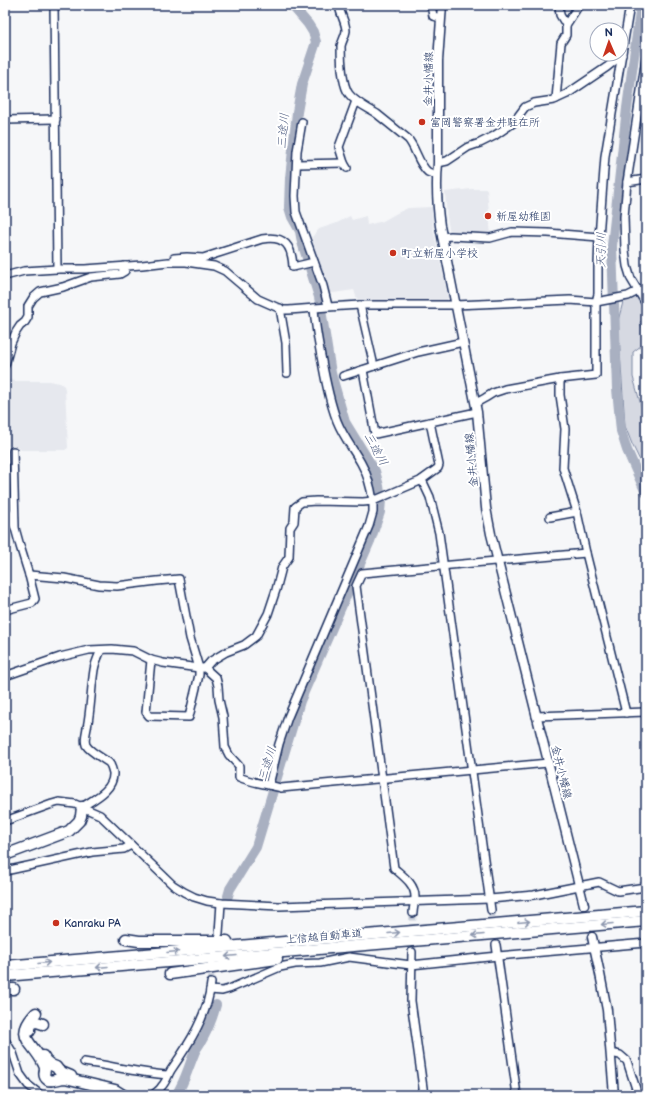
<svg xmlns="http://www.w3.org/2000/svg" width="651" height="1100" viewBox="0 0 651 1100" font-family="'Balsamiq Sans','Klee One',sans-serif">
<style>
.built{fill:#e6e8ee}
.green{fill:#d6d9e2;stroke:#7884a0}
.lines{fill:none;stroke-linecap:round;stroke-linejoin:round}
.river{stroke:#a9b0c1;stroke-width:10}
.minor-tunnel{stroke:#cacfda;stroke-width:7;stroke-dasharray:7 3.5;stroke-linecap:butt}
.major-tunnel{stroke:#cacfda;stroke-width:8;stroke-dasharray:8 4;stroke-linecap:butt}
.minor-casing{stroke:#1b2f5e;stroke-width:10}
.major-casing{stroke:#1b2f5e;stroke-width:11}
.highway-casing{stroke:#1b2f5e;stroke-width:13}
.minor{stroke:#fff;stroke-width:7}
.major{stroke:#fff;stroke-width:8}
.highway{stroke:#fff;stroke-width:10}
.oneway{stroke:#8d97ae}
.poi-dot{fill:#c8321e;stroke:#fff;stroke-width:1.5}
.labels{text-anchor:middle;stroke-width:4;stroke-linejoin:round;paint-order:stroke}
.street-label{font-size:11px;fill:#1b2f5e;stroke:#fff}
.poi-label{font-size:11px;fill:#1b2f5e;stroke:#fff;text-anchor:start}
.water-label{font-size:12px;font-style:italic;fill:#4d5c81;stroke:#fff}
</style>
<rect width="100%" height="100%" fill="#f6f7f9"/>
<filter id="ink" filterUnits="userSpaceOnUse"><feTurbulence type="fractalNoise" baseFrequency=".025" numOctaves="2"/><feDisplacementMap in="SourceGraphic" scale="8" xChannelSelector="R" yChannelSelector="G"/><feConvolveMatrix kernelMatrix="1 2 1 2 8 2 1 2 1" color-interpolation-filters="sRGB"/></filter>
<g filter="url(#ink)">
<g class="built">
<path d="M472,189H487L491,237L450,235L447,217L445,192Z"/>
<path d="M432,207L433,228L448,296L447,302H358L354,290L326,294L316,259L312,237L319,229L337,223L350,216L352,220L366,216L367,225L383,221L397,213L408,208Z"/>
<path d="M5,379L16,381H49L60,383L64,386L65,389L68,448L65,450H21L16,446H7L5,450Z"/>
</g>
<path class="green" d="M646,291V316L640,322L646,337V342L633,352V377L646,423V473L632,444L625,426L618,321L623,302Z"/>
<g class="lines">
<g class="river">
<path d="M641,5L627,108L612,246L617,389L621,431L627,450L646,493"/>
<path d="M228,896L230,889L256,847L300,701L370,541L380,512L381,500L379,486L375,471L345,422L331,373L319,297L302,242L300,231L292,217L289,207L290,178L297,112L302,84L316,42L313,32L308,24L296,10L291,5"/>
<path d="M176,1095C185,1082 188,1068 194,1054C196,1048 201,1043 203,1038C209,1027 213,1016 216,1005"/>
</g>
<g class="minor-tunnel">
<path d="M491,910L496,945"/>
<path d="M412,952L413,913"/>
<path d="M211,983L214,964"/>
</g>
<path class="major-tunnel" d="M584,905L592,937"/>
<defs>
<g id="minor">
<path d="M54,5L57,269"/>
<path d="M339,5C340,15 346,22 346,31C345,37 342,41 341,46C341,58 342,85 349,94C356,103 368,108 377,114C387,122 398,131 408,139C416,148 418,164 428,172C430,173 434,174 437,175"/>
<path d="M431,5L433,16L441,18"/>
<path d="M559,5L560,15L566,25"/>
<path d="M646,58L627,182L624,217L625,250L627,266L631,279L646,304"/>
<path d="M556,99L561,43L566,35V25L579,5"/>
<path d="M5,120L56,119"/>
<path d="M302,122L297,151L295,196L296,212L323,286L328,306"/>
<path d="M438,163L447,161L468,147L480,143L494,136L513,123L525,107L534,103L554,100L567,94L607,67L622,55"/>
<path d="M297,164L344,163"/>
<path d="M347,168L344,163L339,147L356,101"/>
<path d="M627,182L646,179"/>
<path d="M442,237L451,236L490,238L512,232L548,233L599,237"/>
<path d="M174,258L187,257L203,258L262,239C285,235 292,246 293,267L314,262"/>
<path d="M5,276L24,271L57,269H85L142,265L168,262H186L214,266L225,271L258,299L283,310H289L328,307L360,305H455L570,300L596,302L628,296L646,287"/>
<path d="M360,305L374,366"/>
<path d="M280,308L286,343L287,373"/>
<path d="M314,308C315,324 318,340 321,356C325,378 329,400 337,421C343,436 353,449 361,463C368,475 371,488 373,501L420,481L438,468L439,465L430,422L477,412"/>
<path d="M5,365L11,343L16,332L20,326L25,322L28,317V306L33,298L40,292L63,287L91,277L120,274L125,271V266"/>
<path d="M363,370L375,434L430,422"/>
<path d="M343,376L418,352L463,342"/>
<path d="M560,379V395L565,429L563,468L577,512L586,553L626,713"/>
<path d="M476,403L485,398L493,393L505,389L560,379L596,375V302L598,294V265L599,237L605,156L630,5"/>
<path d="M13,451L15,526"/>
<path d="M422,480L430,497L439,533L491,910"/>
<path d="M5,506L15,528L20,546L29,575L35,599L32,603L5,610"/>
<path d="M550,517L577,512"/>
<path d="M29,575L64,578L99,585L117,586L157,581L179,579L190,638L199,668V675L189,717L149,716L146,712L151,660"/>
<path d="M205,668L211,661L226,652L244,645L256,636L268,614L276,590L282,567L289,557L290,528L294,522L295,507L302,502L316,501L363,502L373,501V512L369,526L288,717L279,744L269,785"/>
<path d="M5,676L60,657L89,650L112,649L133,651L151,660L163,663L199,668H205L216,678L218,686L219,700L223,717L225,747L229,755L239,766V777C252,783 267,784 281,788L548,763"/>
<path d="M536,716L646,712"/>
<path d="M82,807C94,799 114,790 113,773C112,769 111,764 108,762C102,758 89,751 86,745C84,740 86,733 87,728C91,708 91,689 94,670C95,663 98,657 101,650"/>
<path d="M5,821L52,804L59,802L75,804L100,815L173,885L184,892L194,897L207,901L221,903L279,906L490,899L534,895L599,882L618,891L646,887"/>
<path d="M5,871L92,852L124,849L131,845"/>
<path d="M413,913C413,908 415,902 415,897C415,884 403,876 394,868L356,586L362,573L586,553"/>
<path d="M219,933L221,903"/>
<path d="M496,945L517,1095"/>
<path d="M412,952L411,1001L424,1095"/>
<path d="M210,990L222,991L229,989L280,967L295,964L320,963L349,957L411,965L498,956L646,943"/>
<path d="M5,1040L13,1053L20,1074L28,1085L41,1095"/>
<path d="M611,1053L620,1055L627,1061L638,1095"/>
<path d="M84,1062C112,1066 140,1073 168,1075"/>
<path d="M153,1095C156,1092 160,1090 162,1086C166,1082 168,1075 171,1070C189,1044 208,1015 211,983"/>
</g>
<g id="major">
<path d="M442,5L438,61V163C436,184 437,205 440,226L477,412L486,508L491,534L584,905"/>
<path d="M592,937L600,974L607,1010L614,1095"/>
</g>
<g id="highway">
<path d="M5,855L69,831L79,821L81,816L82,807"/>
<path d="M126,939L139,941H227"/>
<path d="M5,966L646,911"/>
<path d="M170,974L277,959"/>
<path d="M5,976L646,921"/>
<path d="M5,989H14"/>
<path d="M36,1013C13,1037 32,1041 43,1063C44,1065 45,1067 45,1069C45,1073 42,1076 48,1080C51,1082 60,1078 65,1078L115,1090L123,1095"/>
<path d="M30,1031V1027L33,1023L37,1022L43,1024"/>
<path d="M43,1056L46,1061L51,1065L56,1067L59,1071L71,1076"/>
</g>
</defs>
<use href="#minor" class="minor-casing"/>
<use href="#major" class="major-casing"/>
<use href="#highway" class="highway-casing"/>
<use href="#minor" class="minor"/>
<use href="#major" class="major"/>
<use href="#highway" class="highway"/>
</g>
<defs><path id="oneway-shaft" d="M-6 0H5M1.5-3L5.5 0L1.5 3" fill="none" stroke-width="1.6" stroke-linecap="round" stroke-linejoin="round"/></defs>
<g class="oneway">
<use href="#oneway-shaft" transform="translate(524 922) rotate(-5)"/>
<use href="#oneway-shaft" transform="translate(607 924) rotate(175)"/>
<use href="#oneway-shaft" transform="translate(394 933) rotate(-5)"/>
<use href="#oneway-shaft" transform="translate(478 935) rotate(175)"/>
<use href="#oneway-shaft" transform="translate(173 952) rotate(-5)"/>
<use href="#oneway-shaft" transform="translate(231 956) rotate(175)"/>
<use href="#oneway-shaft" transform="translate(44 963) rotate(-5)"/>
<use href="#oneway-shaft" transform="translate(102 967) rotate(175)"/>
</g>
</g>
<g class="poi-dot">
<circle cx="422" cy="122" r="4"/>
<circle cx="488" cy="216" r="4"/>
<circle cx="393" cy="253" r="4"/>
<circle cx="56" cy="923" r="4"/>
</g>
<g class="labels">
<g class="street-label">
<text transform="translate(428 79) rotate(-89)" y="4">金井小幡線</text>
<text transform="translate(471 460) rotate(-95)" y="4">金井小幡線</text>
<text transform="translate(562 772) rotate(76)" y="4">金井小幡線</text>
<text transform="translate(324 936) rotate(-5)" y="4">上信越自動車道</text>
</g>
<g class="poi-label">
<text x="430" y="126">富岡警察署金井駐在所</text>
<text x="496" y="220">新屋幼稚園</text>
<text x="401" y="257">町立新屋小学校</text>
<text x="64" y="927">Kanraku PA</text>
</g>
<g class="water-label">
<text transform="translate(283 131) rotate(-85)" y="4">三途川</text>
<text transform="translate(601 250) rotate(-89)" y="4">天引川</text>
<text transform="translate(376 449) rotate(61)" y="4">三途川</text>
<text transform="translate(267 764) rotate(-73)" y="4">三途川</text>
</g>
</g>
<rect width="651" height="1100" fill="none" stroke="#fff" stroke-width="20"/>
<rect x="10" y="10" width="631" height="1080" fill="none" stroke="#1b2f5e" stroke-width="1.5" filter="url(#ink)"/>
<g transform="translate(609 42) rotate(358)"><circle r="19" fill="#ffffff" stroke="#a4acbf"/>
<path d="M0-3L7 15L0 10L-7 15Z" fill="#c8321e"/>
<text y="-6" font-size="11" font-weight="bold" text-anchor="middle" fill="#1b2f5e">N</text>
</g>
</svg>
